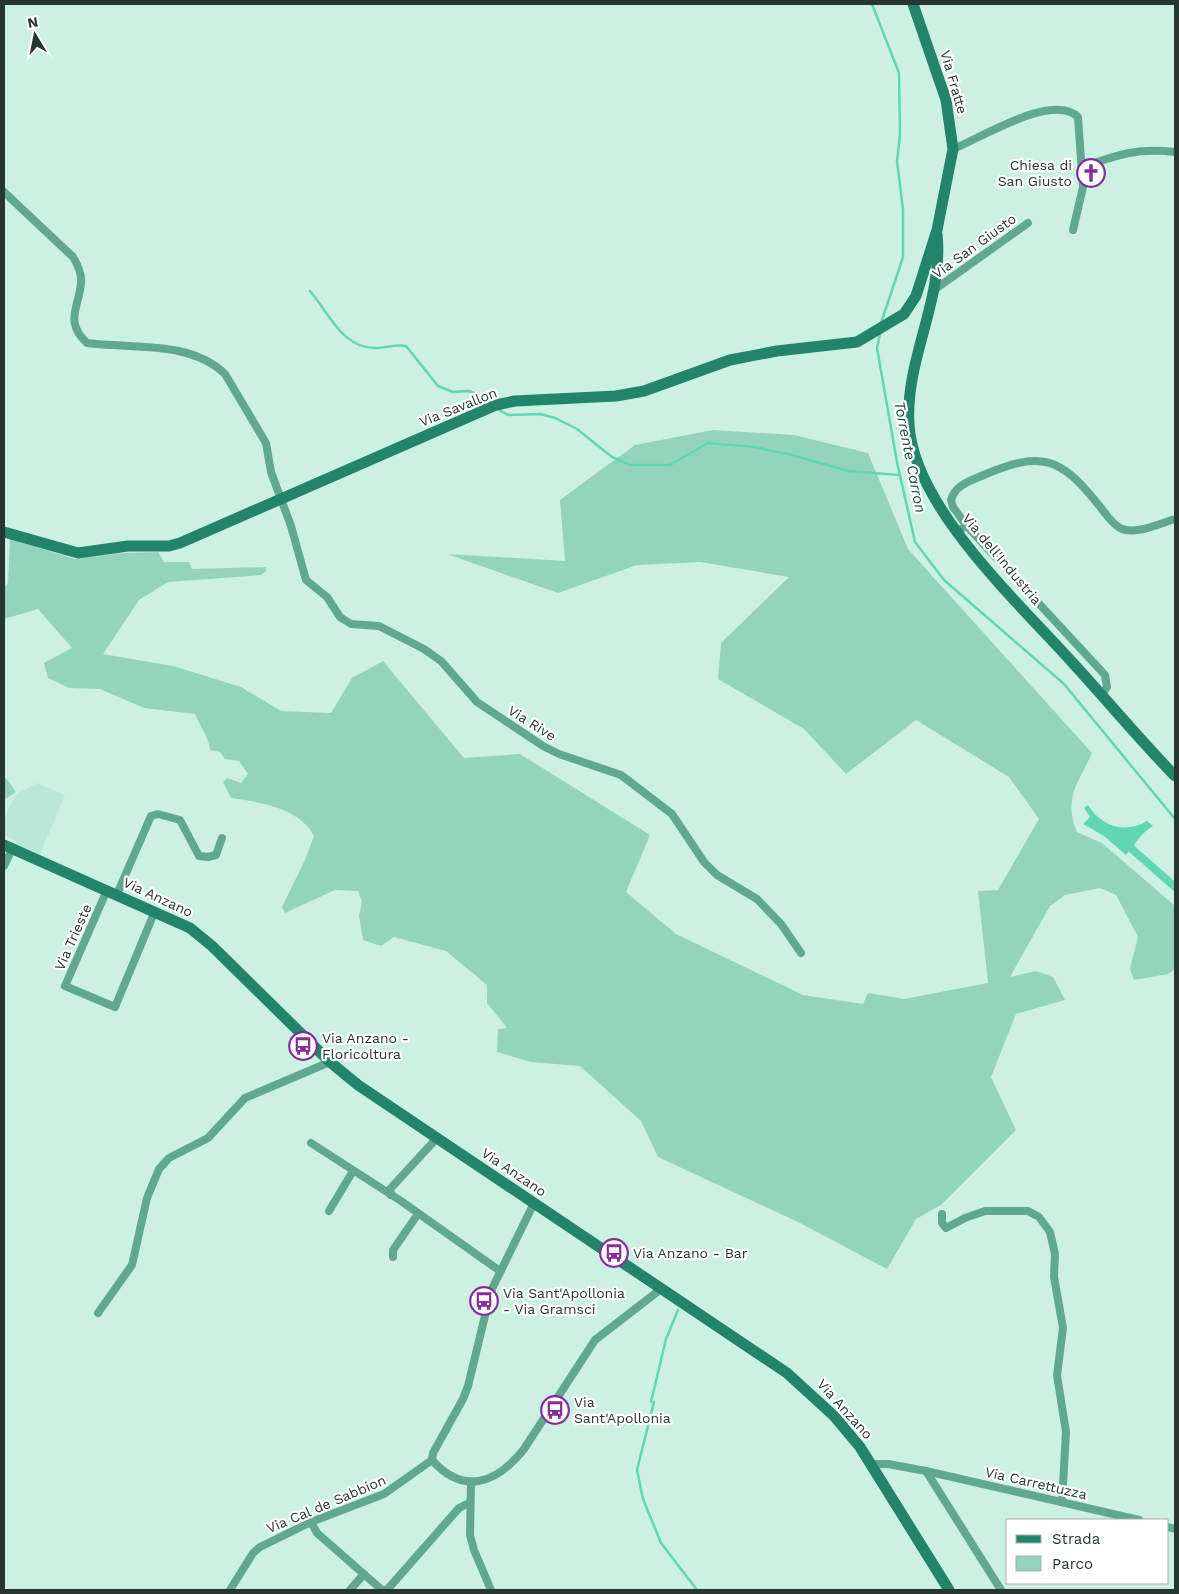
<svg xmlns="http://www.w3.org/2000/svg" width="1179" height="1594" viewBox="0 0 1179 1594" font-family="'Work Sans',sans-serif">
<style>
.built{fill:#bae7d7}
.green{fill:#94d4bd}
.water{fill:#61d6b2}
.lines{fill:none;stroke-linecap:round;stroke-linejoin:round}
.stream{stroke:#61d6b2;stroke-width:2.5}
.canal{stroke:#61d6b2;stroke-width:8}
.street{stroke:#61a891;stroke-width:8}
.secondary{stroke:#228469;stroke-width:11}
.labels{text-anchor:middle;stroke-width:4.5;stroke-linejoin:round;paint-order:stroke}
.street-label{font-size:14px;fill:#283631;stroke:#fff}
.poi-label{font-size:14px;fill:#283631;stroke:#fff;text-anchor:start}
.water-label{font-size:15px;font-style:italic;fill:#1a4c3d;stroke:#fff}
</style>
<rect width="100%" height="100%" fill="#ccf1e3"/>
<path class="built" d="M37,783L65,795L40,854L17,844L15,840L4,835V817L17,794Z"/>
<g class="green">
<path d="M713,430L794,435L868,453L908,549L1092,753C1078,784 1063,798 1077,832L1102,843L1175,906V969L1168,974L1134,980L1130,969L1138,937L1116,895L1100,888L1065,895L1050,906L1010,977L1036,971L1053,977L1065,1000L1016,1014L991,1077L1016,1130L941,1205L916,1219L887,1269L800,1223L658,1157L641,1121L580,1066L531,1062L497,1052L498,1029L507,1028L487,1003V985L446,951L394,937L381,946L363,940L359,916L362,902L358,891L335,890L285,913L282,907L305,860L314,836C300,808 260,802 231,798L223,782L227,778L241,783L248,774L239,761L225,759L220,752L210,750C209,737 200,727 195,714L144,708L100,689L69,688L48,678L44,663L72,648L38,609L4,619V587L8,583L10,539L75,559L124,553L158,552L164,562H189L192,569L266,567V571L261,575L168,582L139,600L103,654L173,666L241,687L281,711L331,713L352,678L383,661L464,758L520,754L650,835L626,892L676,934L803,995L863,1004L868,993L904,999L988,983L978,891L998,890L1039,819L1009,777L916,720L846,774L804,729L718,679L721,643L789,577L700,562L637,565L558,593L447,554L565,561L560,500L635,445Z"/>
<path d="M6,778L16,792L4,800V779Z"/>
</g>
<path class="water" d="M1088,805C1102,827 1125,834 1147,821L1153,826C1140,834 1136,843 1126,855L1104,836L1083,824L1090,817L1084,808Z"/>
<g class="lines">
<g class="stream">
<path d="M872,4L899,73L900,135L897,161L903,210V257L881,323"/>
<path d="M310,291C329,313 342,348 375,348C386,348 395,344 406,346L438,386L453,392L469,391L479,395L491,404"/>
<path d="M880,334L877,348L897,462L915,542L944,580L1064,684L1175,819"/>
<path d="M497,409L508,415L540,414L555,418L577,429L612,457L630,465H670L708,443L754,447L792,455L848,471L900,475"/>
<path d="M651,1402L666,1339L678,1310"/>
<path d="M654,1402L637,1470L643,1499L661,1543L697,1590"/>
</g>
<path class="canal" d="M1124,842L1175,887"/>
<g class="street">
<path d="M953,149C981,138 1053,92 1078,117L1083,187L1073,230"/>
<path d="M1082,168C1117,154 1138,148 1175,152"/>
<path d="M4,192L73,257C78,265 82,273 81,283C79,307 64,322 87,343C132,349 190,340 225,374L266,443L271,472L291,526L306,580L327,597L340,617L351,624L379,626L424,649L441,661L477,702L543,746L559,754L621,775L672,814L704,862L717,875L757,899L781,924L801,953"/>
<path d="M934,290L1028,223"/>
<path d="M966,525L1105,675L1107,687L1102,694"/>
<path d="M958,532L966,525L953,507L951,500C955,484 973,480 986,474C1041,451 1060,457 1097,503C1104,511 1111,523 1120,528C1134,536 1161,523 1175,519"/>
<path d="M4,866L12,849"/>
<path d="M107,890L65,986L115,1007L155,911"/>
<path d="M117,894L151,816L158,814L180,820L199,856L208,857L216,855L222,838"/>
<path d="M311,1143L401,1201L500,1271"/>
<path d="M391,1195L390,1189L437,1138"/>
<path d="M534,1203L491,1291L468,1386L463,1399L433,1453L432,1460C464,1496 497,1483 524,1449L595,1340L661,1289"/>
<path d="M329,1211L353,1171"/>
<path d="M942,1214V1223L946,1228L965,1218L985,1211H1028L1039,1217L1050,1232L1055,1254L1054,1277L1063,1328L1057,1375L1066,1432L1062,1502"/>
<path d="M393,1257V1250L418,1214"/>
<path d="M98,1313L132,1265L147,1198L159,1169L169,1158L208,1138L245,1098L330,1062"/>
<path d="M871,1464H888L926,1471L1139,1520"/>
<path d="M926,1471L1001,1590"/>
<path d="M471,1483L470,1535L474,1550L491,1590"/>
<path d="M311,1522L317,1533L382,1590"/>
<path d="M1168,1527L1175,1529"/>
<path d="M230,1590L253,1553L260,1547L311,1522L384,1494L432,1460"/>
<path d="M350,1590L364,1574"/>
<path d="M383,1590H387L459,1508L469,1503"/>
</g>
<g class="secondary">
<path d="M937,234C944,300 905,359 909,424C913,506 1018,602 1071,661C1106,699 1139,739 1175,776"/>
<path d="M4,532L78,553L128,546H169L180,543L496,405L515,401L616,396L644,391L730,360L777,351L857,342L904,314L916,296L937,230L953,149L946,100L913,4"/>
<path d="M4,845L190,928L212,946L330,1062L358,1085L787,1373L834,1416L860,1447L949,1590"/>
</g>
</g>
<defs>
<symbol id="church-ring" viewBox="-11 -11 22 22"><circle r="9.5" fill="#fff" stroke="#862c98" stroke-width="1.5"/><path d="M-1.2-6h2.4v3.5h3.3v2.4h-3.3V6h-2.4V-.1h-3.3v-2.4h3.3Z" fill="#862c98"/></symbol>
<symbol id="bus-ring" viewBox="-11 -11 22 22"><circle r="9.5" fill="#fff" stroke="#862c98" stroke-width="1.5"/><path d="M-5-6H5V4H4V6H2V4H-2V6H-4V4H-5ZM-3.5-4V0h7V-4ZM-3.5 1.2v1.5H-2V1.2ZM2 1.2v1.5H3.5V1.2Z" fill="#862c98"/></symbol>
</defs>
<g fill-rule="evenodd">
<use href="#church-ring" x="1075" y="157" width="32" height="32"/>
<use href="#bus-ring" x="287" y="1030" width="32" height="32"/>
<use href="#bus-ring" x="598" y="1237" width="32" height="32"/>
<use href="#bus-ring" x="468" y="1285" width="32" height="32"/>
<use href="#bus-ring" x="539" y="1394" width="32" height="32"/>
</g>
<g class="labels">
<g class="street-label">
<text transform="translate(954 82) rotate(74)" y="5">Via Fratte</text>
<text transform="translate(974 246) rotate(-36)" y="5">Via San Giusto</text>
<text transform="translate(458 407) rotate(-22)" y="5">Via Savallon</text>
<text transform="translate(1002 559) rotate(50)" y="5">Via dell'Industria</text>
<text transform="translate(532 723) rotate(32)" y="5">Via Rive</text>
<text transform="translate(158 897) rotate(25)" y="5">Via Anzano</text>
<text transform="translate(73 937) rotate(-66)" y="5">Via Trieste</text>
<text transform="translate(514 1172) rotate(34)" y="5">Via Anzano</text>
<text transform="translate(845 1409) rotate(48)" y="5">Via Anzano</text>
<text transform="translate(1036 1483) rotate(13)" y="5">Via Carrettuzza</text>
<text transform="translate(326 1504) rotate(-23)" y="5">Via Cal de Sabbion</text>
</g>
<g class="poi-label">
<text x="1072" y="170" text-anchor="end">Chiesa di<tspan x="1072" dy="16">San Giusto</tspan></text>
<text x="322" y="1043">Via Anzano -<tspan x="322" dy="16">Floricoltura</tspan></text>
<text x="633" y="1258">Via Anzano - Bar</text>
<text x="503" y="1298">Via Sant'Apollonia<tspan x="503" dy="16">- Via Gramsci</tspan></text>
<text x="574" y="1407">Via<tspan x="574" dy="16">Sant'Apollonia</tspan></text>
</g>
<g class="water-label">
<text transform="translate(910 457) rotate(79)" y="5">Torrente Carron</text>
</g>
</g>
<rect width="1179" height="1594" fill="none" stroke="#283631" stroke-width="10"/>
<rect x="1006" y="1519" width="162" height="65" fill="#ffffff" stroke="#a9afad"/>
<rect x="1016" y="1535" width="25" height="8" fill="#228469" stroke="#a9afad"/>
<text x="1052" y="1544" font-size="15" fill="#283631">Strada</text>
<rect x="1016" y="1556" width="25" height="15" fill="#94d4bd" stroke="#a9afad"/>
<text x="1052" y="1569" font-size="15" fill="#283631">Parco</text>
<g transform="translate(35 35) rotate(350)" stroke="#ffffff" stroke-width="4" paint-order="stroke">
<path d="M0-4L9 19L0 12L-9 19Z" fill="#283631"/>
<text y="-8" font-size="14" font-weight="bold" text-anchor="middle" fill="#283631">N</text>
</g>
</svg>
